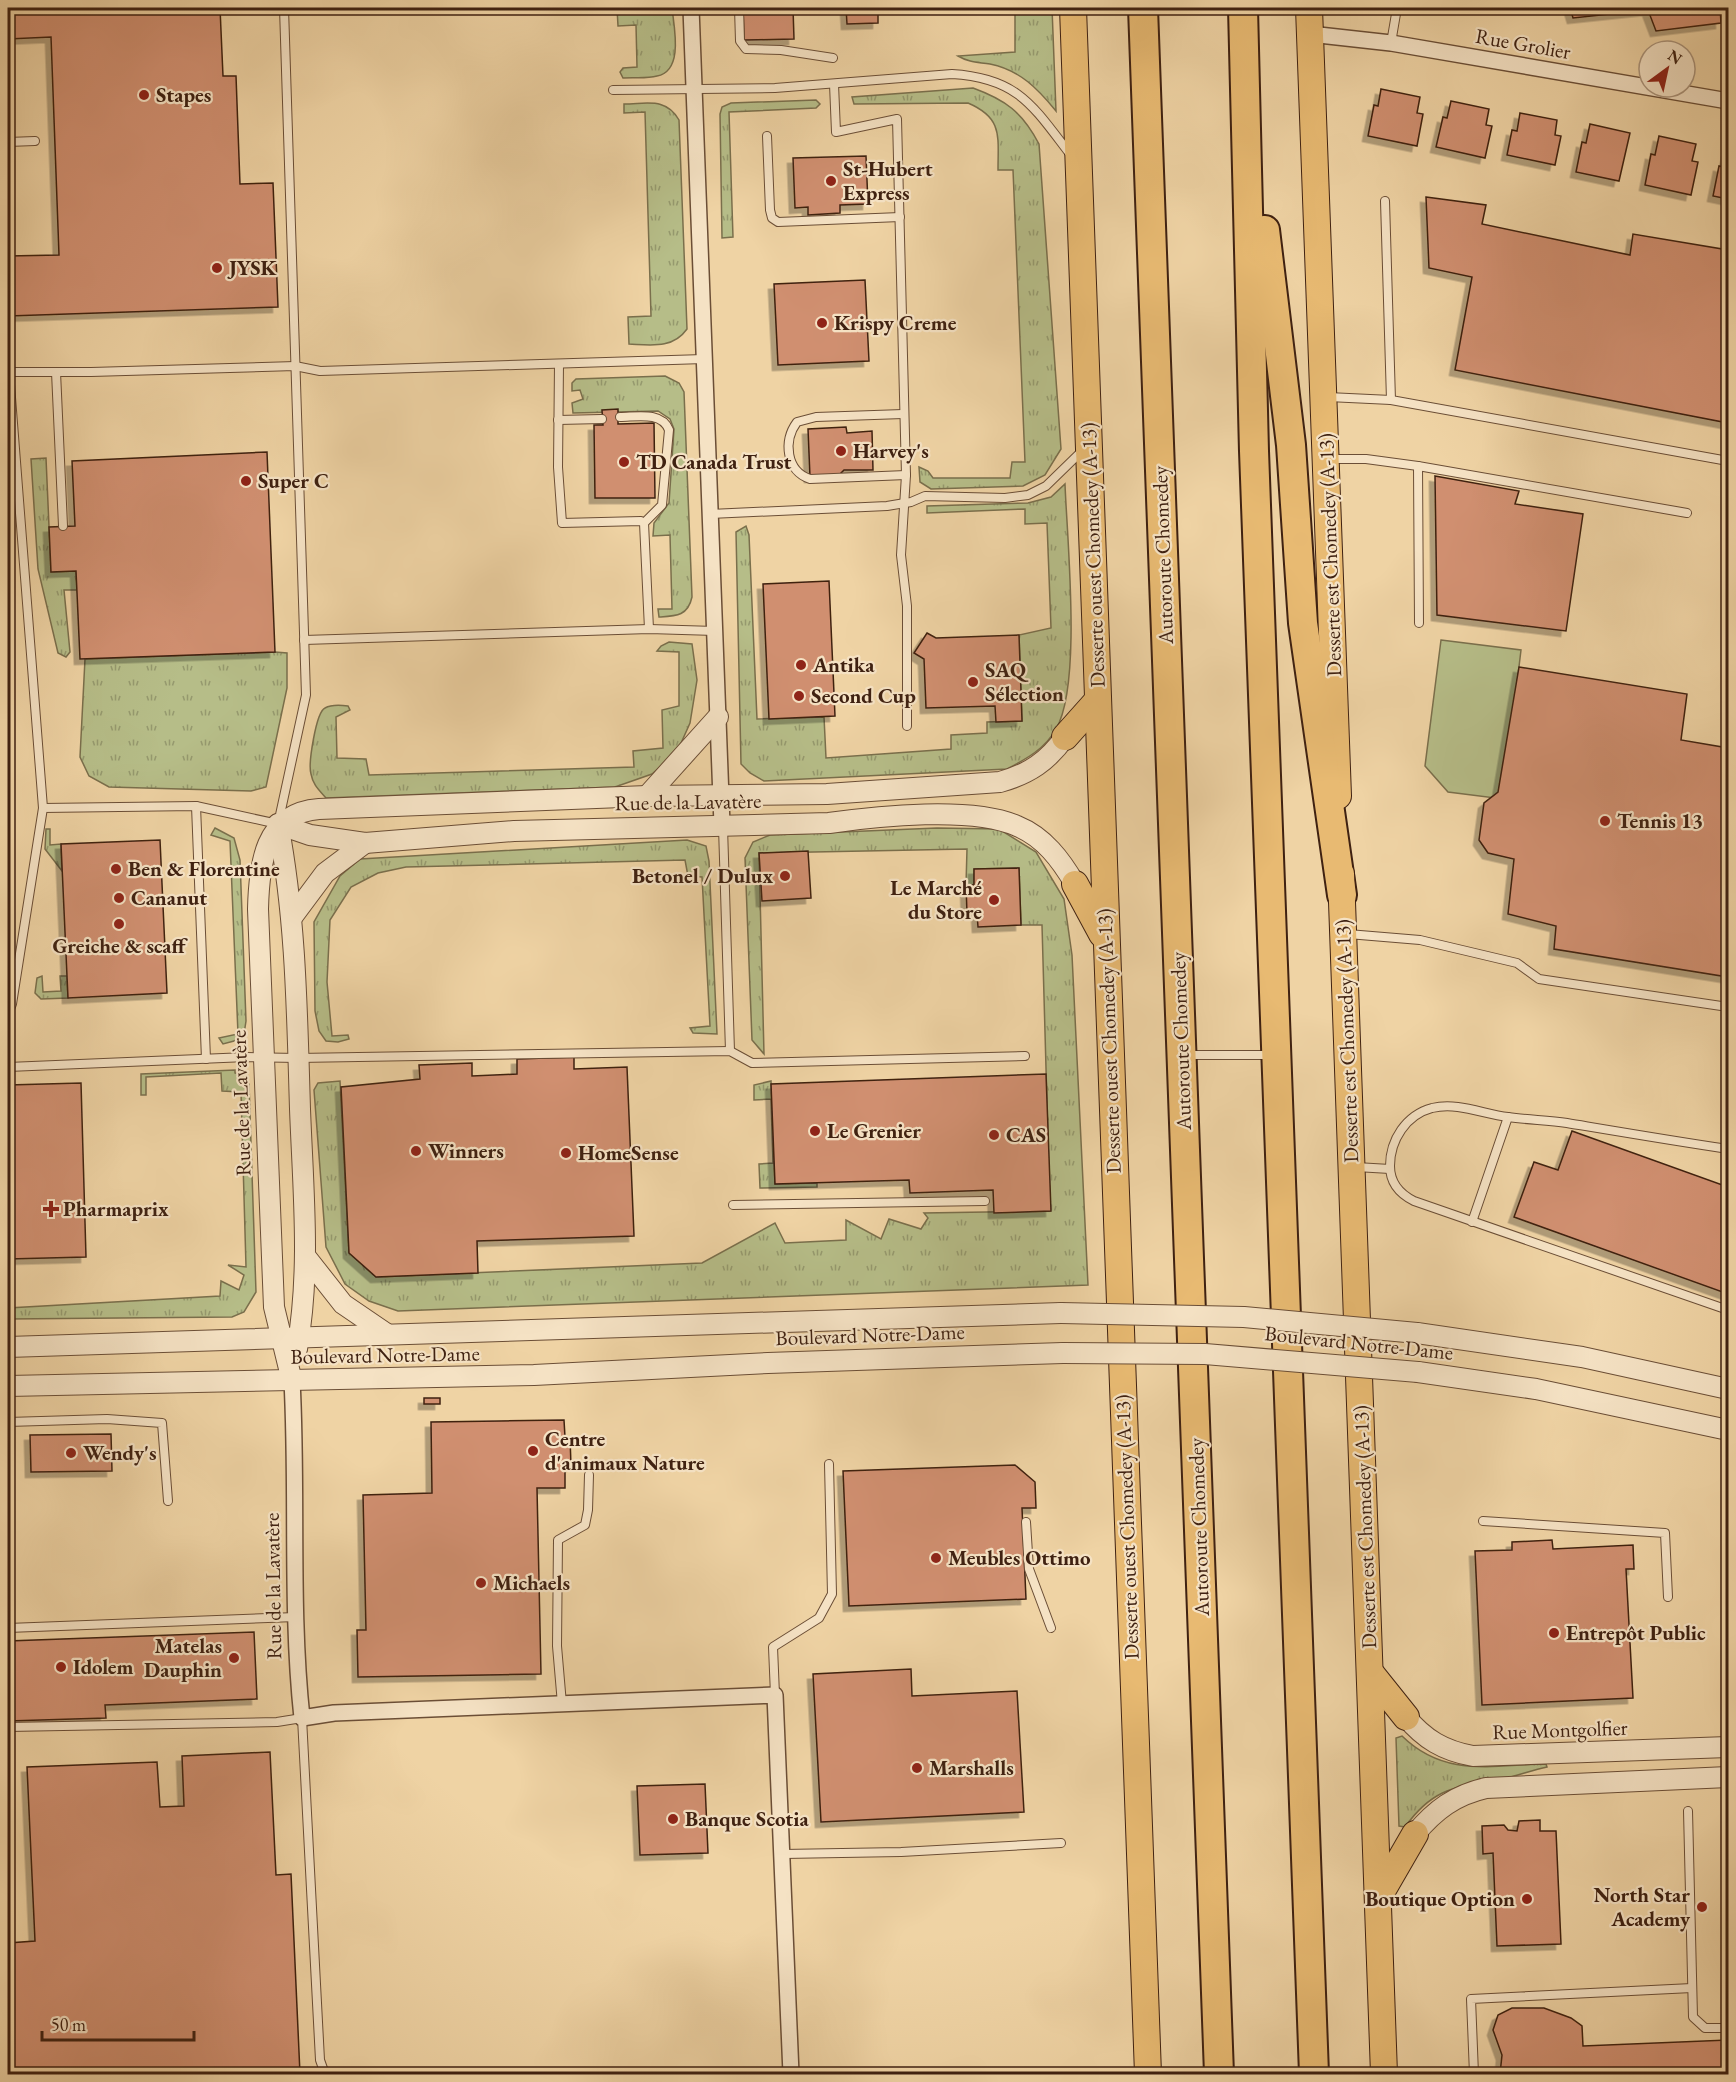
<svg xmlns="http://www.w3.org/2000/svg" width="1736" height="2082" viewBox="0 0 1736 2082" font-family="'EB Garamond',serif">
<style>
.grass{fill:url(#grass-tufts);stroke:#7a6f4c;stroke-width:1.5}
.pitch{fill:#b6bd88;stroke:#7a6f4c;stroke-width:1.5}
.building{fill:#d08f6f;stroke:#3f2111;stroke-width:1.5;filter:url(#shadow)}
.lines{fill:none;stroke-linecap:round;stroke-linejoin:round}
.service-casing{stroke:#6b4e36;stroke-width:10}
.minor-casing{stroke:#6b4e36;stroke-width:18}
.tertiary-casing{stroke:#6b4e36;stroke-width:22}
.primary-casing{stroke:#3f2111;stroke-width:28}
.motorway-casing{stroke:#3f2111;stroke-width:32}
.service{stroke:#f5e2c4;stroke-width:8}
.minor{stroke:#f5e2c4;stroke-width:15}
.tertiary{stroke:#f5e2c4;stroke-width:20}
.primary{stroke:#e8ba72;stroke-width:26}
.motorway{stroke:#e8ba72;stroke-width:28}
.tertiary-bridge-casing{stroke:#6b4e36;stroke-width:22;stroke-linecap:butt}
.tertiary-bridge{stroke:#f5e2c4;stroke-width:20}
.poi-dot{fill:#8f2418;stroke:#f5e2c4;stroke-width:2}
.labels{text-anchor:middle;stroke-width:4.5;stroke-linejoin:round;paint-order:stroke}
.street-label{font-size:21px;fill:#3f2111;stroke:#f5e2c4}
.poi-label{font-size:21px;font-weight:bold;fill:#3f2111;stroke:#f5e2c4;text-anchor:start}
</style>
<defs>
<pattern id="grass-tufts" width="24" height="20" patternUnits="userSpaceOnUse" patternTransform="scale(1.5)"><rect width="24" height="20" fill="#b6bd88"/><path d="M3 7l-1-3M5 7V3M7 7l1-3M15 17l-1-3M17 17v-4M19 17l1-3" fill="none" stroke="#95996e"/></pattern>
<filter id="shadow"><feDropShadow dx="-5.5" dy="5.5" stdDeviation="0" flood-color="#0004"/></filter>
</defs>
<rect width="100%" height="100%" fill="#efd3a4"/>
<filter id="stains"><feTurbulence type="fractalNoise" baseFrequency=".00333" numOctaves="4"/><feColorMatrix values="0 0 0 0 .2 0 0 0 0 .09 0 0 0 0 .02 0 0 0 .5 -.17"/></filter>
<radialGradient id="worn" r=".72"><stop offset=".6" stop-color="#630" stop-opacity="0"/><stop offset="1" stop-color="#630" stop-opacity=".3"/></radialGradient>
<g class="grass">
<path d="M617,8H672C674,27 684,71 657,76C646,79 634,77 623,78L620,72L623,68L637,67L636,25L618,26Z"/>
<path d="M1015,8H1052L1056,111C1038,89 1020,70 990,64C978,62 970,63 958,56L1015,52Z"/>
<path d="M973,88C1006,100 1022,112 1039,144L1061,449L1045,475L1023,486L931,489L920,482L919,467L928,471L933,478H1010L1012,462H1025L1013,170H998C998,136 1003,118 968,103L854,104L852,97Z"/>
<path d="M816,100L820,104L816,108L729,112L733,237L722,238L720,114L722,107L731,103Z"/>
<path d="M624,104C647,104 666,97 679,120L687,329C673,349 651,345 629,344L628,317L651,316L645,112L624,113Z"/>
<path d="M665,376L679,383L684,392L692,597C688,616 676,616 659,617L658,609H672L670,535L653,536L654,523L669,503L674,429L670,419L658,411L573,413L572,403L583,399L580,390L572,391V383L576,379Z"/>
<path d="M46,458L51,572L76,571L77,590H64L70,652L66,657L58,653L38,569L31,459Z"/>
<path d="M1065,484C1067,540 1082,685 1056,729C1045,749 1026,759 1007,769L764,781L750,773L741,764L736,532L746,526L749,535L757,719L824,717L826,758L951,749V735L987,733V722L1022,721L1019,635L1051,628L1047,523L1025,524V509L927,513V506L1028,503L1051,497Z"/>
<path d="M669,642L692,644L697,680L690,723L677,752L652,774L615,787L326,798C319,790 313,785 311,774C308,764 316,712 325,708C332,704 341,705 348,706L350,710L336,717L337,758L366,759L369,775L634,767L633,751L663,748L662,710L679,706V652L657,651L661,646Z"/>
<path d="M275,652L287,653V688L266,787L251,791L109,787L89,776L80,757L85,659Z"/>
<path d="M215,828L234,838L240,860L246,1021L244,1034L234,1041L223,1044L219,1038L238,1034L230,841L211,835Z"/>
<path d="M937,828L999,829L1036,852L1064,899L1072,955L1088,1285L398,1311L369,1301L345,1284L326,1247L314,1090L318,1083L340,1081L349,1253L376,1277L702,1263L775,1223L785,1243L846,1240V1220L881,1239L889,1219L921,1229L928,1218L924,1213L1050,1211L1042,925H1021L1019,868L974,869V885H966L967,849L759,853L764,1054L752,1040L745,858L753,842L770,835Z"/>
<path d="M46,829H50V845L61,844L62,871L45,849Z"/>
<path d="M687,840L706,846L709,861L717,1034L693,1033L690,1028L710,1026L702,877L688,876L685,860L406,867L378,873L351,887L330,920L327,982L332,1036L348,1035L349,1039L338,1042L326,1041L319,1031L315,1011L314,922L340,876L360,859Z"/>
<path d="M42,976L43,992L61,991L60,976H67L68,998L41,999L35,993L37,978Z"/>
<path d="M235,1070V1073L242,1075L249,1084L256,1292L244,1312L232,1317L8,1319V1308L220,1296L221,1281L239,1290L244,1275L228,1265L246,1267L241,1092L222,1091L221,1073L146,1077V1095H141V1074Z"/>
<path d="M771,1081L775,1184L817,1183V1187L760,1188L759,1164L773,1163L771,1099L754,1100V1085Z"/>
<path d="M1402,1736C1445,1778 1492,1765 1546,1764L1547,1767C1532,1770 1517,1776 1502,1779C1458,1787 1434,1786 1405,1827L1399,1826L1396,1738Z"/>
</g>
<path class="pitch" d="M1441,640L1521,650L1503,799L1448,792L1425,766Z"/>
<g class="building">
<path d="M8,8H220L223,76H236L240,184L273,183L278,307L8,316V256L59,255L51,37L8,39Z"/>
<path d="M743,8H793L794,39L744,40Z"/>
<path d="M846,8H878V23L847,24Z"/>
<path d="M1570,8H1720L1721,23L1656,31L1648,10L1573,18Z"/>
<path d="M1381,89L1420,97L1417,113L1423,114L1417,146L1368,136L1374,105L1378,106Z"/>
<path d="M1451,101L1489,109L1486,125L1492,126L1485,158L1436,147L1443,117L1447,118Z"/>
<path d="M1520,113L1557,120L1555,135L1561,136L1555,165L1507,155L1512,130L1517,131Z"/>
<path d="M1590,124L1630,133L1619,181L1576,172L1582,142L1586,143Z"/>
<path d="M1659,136L1696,144L1692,161L1698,162L1691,195L1645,185L1651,154L1655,155Z"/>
<path d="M1728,149V199L1713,196L1719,166L1724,167Z"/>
<path d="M866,156L868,204L840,205V213L808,215V207L795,208L793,158Z"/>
<path d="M1426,197L1486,205L1482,224L1630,255L1633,234L1728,250V423L1455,370L1472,277L1429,268Z"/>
<path d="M865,280L869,361L778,365L774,284Z"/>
<path d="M618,409V424L654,423L655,498H595L594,425H603L602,410Z"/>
<path d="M846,427L847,433L872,431L873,470H844L839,475L810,477L808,429Z"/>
<path d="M267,452L275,652L80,659L76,571L51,572L49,527L75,526L72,461Z"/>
<path d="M1435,476L1519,491L1515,504L1583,514L1566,631L1437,615Z"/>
<path d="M829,581L835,716L769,719L763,584Z"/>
<path d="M927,633L936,638L1019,635L1022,721L996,722L995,706L926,708L924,659L914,653Z"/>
<path d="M1519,667L1687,694L1681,740L1728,748V977L1554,949L1556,926L1508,914L1514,859L1488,853L1479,840L1484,803L1498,792Z"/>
<path d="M160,840L167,993L68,998L61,844Z"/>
<path d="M808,851L811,898L762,901L759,853Z"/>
<path d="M1019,868L1021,925L978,927L977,914H967L966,885H974V869Z"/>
<path d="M574,1057V1069L627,1067L634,1236L477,1241L478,1273L376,1277L349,1253L341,1087L420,1079L419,1065L472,1063V1076L517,1074V1059Z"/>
<path d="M1046,1074L1051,1211L994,1213L993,1190L910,1193L909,1180L775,1184L771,1084Z"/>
<path d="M81,1083L86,1257L8,1259V1085Z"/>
<path d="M1572,1131L1728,1187V1294L1514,1217L1534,1162L1558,1170Z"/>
<rect x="424" y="1398" width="16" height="6"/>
<path d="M564,1420L565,1437H570L571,1466L565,1467V1488H537L541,1674L358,1677L357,1630H366L363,1495L432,1493L431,1422Z"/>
<path d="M111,1434L112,1471L31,1472L30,1435Z"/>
<path d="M1015,1465L1035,1482L1036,1508H1022L1026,1599L849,1606L843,1471Z"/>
<path d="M1552,1540L1553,1549L1633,1545L1634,1569H1626L1633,1698L1482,1705L1475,1551L1512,1550V1542Z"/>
<path d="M254,1632L257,1699L105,1705L106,1718L8,1721V1641Z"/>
<path d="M911,1669L912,1696L1017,1691L1024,1812L821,1822L813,1674Z"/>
<path d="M270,1752L276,1875L291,1874L300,2074H8V1943L35,1941L27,1767L157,1762L160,1807L184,1806L182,1756Z"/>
<path d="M705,1784L708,1853L640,1855L637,1786Z"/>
<path d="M1540,1820V1831H1556L1561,1944L1497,1946L1493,1853L1483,1854L1482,1826L1504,1825L1508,1830L1517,1831L1519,1821Z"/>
<path d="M1512,2008H1544L1571,2018L1582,2026L1583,2046L1728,2040V2074H1500L1502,2055L1493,2030L1498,2015Z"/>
</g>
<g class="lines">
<defs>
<g id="service">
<path d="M739,8L740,41L746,49L781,50L833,58"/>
<path d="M1391,43L1397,8"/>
<path d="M834,84L836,132L897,119L906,475L901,555L907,606V726"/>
<path d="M613,90L775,88L952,74C1018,78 1033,106 1070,154"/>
<path d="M767,136L770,210L772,218L778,222L900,217"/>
<path d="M8,142L35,141"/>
<path d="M1385,201L1391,400"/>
<path d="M559,364L558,467L562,523L641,521L644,523L649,629"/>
<path d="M56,372L63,526"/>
<path d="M1328,397L1391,400L1728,461"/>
<path d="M903,414L816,417L797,422C783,441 786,471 810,479L906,475"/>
<path d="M620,417C636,417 662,411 669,430L662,505L644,523"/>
<path d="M558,420L602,419"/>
<path d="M1328,459H1366L1418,466L1687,513"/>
<path d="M1418,466L1419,623"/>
<path d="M710,514L887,506L911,502L925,496L1005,498L1028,495L1046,486L1083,450"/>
<path d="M304,640L649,629L715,631"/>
<path d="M196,806L206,1059"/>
<path d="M43,808L9,372H91L295,366L320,371L704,359"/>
<path d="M723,827L730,1051"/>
<path d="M1348,934L1420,940L1517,963L1539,979L1728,1007"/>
<path d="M8,1014L12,1004L43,808L196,806L278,824L306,695L284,8"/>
<path d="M1188,1055H1272"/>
<path d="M8,1067L247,1057L298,1058L730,1051L752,1063L1025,1056"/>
<path d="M1728,1149C1674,1141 1621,1132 1567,1123C1547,1120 1528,1120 1508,1117C1483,1114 1458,1102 1432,1108C1406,1115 1390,1140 1390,1166C1390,1183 1400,1194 1414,1201L1728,1310"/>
<path d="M1356,1167L1390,1169"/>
<path d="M733,1205L985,1201"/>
<path d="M1472,1222L1508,1117"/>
<path d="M8,1422L107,1419L162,1423L168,1501"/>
<path d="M1483,1521L1665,1533L1668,1597"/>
<path d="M1026,1522L1029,1569L1051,1628"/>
<path d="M8,1628L296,1617"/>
<path d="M775,1695L773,1647L819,1618L832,1594L829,1464"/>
<path d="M562,1704L557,1646L558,1540L585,1525L588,1510L589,1475"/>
<path d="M8,1727L277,1722L302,1718L320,2060L325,2074"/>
<path d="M1688,1811L1693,2017L1705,2028H1728"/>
<path d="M783,1854L901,1852L1061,1843"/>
<path d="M1474,2074L1471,1999L1692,1988"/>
</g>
<g id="minor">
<path d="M691,8L722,825"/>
<path d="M1310,34L1391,43L1728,101"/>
<path d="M292,1381C298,1493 290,1607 302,1718L334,1713L775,1695L791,2074"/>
</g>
<g id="tertiary">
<path d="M647,796L718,717"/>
<path d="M278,824L310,835L365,843L514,831L829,823C878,816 973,806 1017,826C1044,837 1061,860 1075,884"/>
<path d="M278,824C296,919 297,1012 300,1109C303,1189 311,1269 297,1349"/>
<path d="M293,916L325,873L365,843"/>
<path d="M306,1257L343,1304L387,1334"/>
<path d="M1417,1333L1582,1357L1728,1389"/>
<path d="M8,1347L1061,1313"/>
<path d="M1418,1372L1536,1389L1728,1430"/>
<path d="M292,1381L274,1307L258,909C259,865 264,813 319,809L647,796L827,794L1000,782C1029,774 1048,761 1065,737"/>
<path d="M8,1386L534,1375L768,1363L1063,1353"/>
<path d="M1406,1717C1424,1739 1444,1751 1473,1756L1728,1747"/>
<path d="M1415,1834C1435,1810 1455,1795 1486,1788L1728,1777"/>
</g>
<g id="primary">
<path d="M1073,8L1148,2074"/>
<path d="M1309,8L1338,796"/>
<path d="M1065,737L1098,700"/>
<path d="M1341,874L1384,2074"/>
<path d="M1075,884L1102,934"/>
<path d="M1370,1672L1406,1717"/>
<path d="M1378,1898L1415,1834"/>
</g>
<g id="motorway">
<path d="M1143,8L1219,2074"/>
<path d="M1243,8L1254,451L1314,2074"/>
<path d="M1265,230L1291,445L1303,623L1342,895"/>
</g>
</defs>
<use href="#service" class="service-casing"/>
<use href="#minor" class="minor-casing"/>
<use href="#tertiary" class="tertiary-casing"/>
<use href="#primary" class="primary-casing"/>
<use href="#motorway" class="motorway-casing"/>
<use href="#service" class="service"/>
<use href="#minor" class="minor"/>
<use href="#tertiary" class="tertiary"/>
<use href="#primary" class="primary"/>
<use href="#motorway" class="motorway"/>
<defs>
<g id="tertiary-bridge">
<path d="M1061,1313L1244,1317L1417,1333"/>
<path d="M1063,1353L1205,1354L1418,1372"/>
</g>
</defs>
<use href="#tertiary-bridge" class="tertiary-bridge-casing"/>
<use href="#tertiary-bridge" class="tertiary-bridge"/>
</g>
<g class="poi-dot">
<circle cx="144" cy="95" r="6"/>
<circle cx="831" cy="181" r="6"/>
<circle cx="217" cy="268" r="6"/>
<circle cx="822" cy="323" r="6"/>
<circle cx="841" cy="451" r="6"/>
<circle cx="624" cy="462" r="6"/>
<circle cx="246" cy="481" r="6"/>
<circle cx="801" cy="665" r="6"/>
<circle cx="973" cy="682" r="6"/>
<circle cx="799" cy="696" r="6"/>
<circle cx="1605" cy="821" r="6"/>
<circle cx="116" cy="869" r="6"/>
<circle cx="785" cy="876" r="6"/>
<circle cx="119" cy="898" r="6"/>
<circle cx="994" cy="900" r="6"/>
<circle cx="119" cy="924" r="6"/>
<circle cx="815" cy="1131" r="6"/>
<circle cx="994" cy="1135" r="6"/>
<circle cx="416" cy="1151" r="6"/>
<circle cx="566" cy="1153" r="6"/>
<path d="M48 1200h6v6h6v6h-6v6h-6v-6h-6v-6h6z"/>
<circle cx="533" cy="1451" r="6"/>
<circle cx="71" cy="1453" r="6"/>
<circle cx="936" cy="1558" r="6"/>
<circle cx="481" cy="1583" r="6"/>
<circle cx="1554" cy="1633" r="6"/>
<circle cx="234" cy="1658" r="6"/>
<circle cx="61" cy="1667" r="6"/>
<circle cx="917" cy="1768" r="6"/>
<circle cx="673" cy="1819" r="6"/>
<circle cx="1527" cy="1899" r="6"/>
<circle cx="1702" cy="1907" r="6"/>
</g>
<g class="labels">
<g class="street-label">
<text transform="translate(1523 44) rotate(10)" y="7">Rue Grolier</text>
<text transform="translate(1093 555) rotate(-92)" y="7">Desserte ouest Chomedey (A-13)</text>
<text transform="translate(1163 555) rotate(-92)" y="7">Autoroute Chomedey</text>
<text transform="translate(1330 555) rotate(-92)" y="7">Desserte est Chomedey (A-13)</text>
<text transform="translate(688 802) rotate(-1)" y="7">Rue de la Lavatère</text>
<text transform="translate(1109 1041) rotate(-92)" y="7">Desserte ouest Chomedey (A-13)</text>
<text transform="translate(1181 1041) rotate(-92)" y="7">Autoroute Chomedey</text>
<text transform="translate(1347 1041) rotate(-92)" y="7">Desserte est Chomedey (A-13)</text>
<text transform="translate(241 1103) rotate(-92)" y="7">Rue de la Lavatère</text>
<text transform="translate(870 1335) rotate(-2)" y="7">Boulevard Notre-Dame</text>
<text transform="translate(1359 1343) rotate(6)" y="7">Boulevard Notre-Dame</text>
<text transform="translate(385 1355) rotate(-1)" y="7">Boulevard Notre-Dame</text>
<text transform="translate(1127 1527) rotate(-92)" y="7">Desserte ouest Chomedey (A-13)</text>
<text transform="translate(1199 1527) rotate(-92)" y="7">Autoroute Chomedey</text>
<text transform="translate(1365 1527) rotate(-92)" y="7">Desserte est Chomedey (A-13)</text>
<text transform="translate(273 1586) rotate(-91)" y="7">Rue de la Lavatère</text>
<text transform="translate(1560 1730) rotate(-2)" y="7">Rue Montgolfier</text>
</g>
<g class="poi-label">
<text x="156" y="102">Stapes</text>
<text x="843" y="176">St-Hubert<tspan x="843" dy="24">Express</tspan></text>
<text x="229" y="275">JYSK</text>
<text x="834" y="330">Krispy Creme</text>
<text x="853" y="458">Harvey's</text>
<text x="636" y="469">TD Canada Trust</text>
<text x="258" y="488">Super C</text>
<text x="813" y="672">Antika</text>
<text x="985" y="677">SAQ<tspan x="985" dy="24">Sélection</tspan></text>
<text x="811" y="703">Second Cup</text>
<text x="1617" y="828">Tennis 13</text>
<text x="128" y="876">Ben &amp; Florentine</text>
<text x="773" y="883" text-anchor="end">Betonel / Dulux</text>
<text x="982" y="895" text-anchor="end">Le Marché<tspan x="982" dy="24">du Store</tspan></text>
<text x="131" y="905">Cananut</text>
<text x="119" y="953" text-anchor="middle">Greiche &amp; scaff</text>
<text x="827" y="1138">Le Grenier</text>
<text x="1006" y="1142">CAS</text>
<text x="428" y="1158">Winners</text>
<text x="578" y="1160">HomeSense</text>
<text x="63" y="1216">Pharmaprix</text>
<text x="545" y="1446">Centre<tspan x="545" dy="24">d'animaux Nature</tspan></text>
<text x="83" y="1460">Wendy's</text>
<text x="948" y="1565">Meubles Ottimo</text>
<text x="493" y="1590">Michaels</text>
<text x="1566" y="1640">Entrepôt Public</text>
<text x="222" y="1653" text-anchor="end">Matelas<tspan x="222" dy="24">Dauphin</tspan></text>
<text x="73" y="1674">Idolem</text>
<text x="929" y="1775">Marshalls</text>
<text x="685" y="1826">Banque Scotia</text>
<text x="1690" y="1902" text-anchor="end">North Star<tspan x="1690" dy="24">Academy</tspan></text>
<text x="1515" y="1906" text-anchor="end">Boutique Option</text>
</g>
</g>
<rect width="1736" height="2082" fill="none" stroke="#efd3a4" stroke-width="30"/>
<rect x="9" y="9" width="1718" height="2064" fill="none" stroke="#3f2111" stroke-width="3"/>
<rect x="15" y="15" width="1706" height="2052" fill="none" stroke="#3f2111" stroke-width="1.5"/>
<g transform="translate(1667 69) rotate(33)"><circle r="28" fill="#f5e2c4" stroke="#ac957c" stroke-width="1.5"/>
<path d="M0-4.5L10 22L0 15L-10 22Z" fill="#8f2418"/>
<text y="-9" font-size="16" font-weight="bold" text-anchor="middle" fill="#3f2111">N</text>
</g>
<path d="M42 2031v9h152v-9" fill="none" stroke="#3f2111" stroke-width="3"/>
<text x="51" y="2031" font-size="18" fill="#3f2111" stroke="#f5e2c4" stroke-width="4.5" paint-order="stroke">50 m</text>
<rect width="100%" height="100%" filter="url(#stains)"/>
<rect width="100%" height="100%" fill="url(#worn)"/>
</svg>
